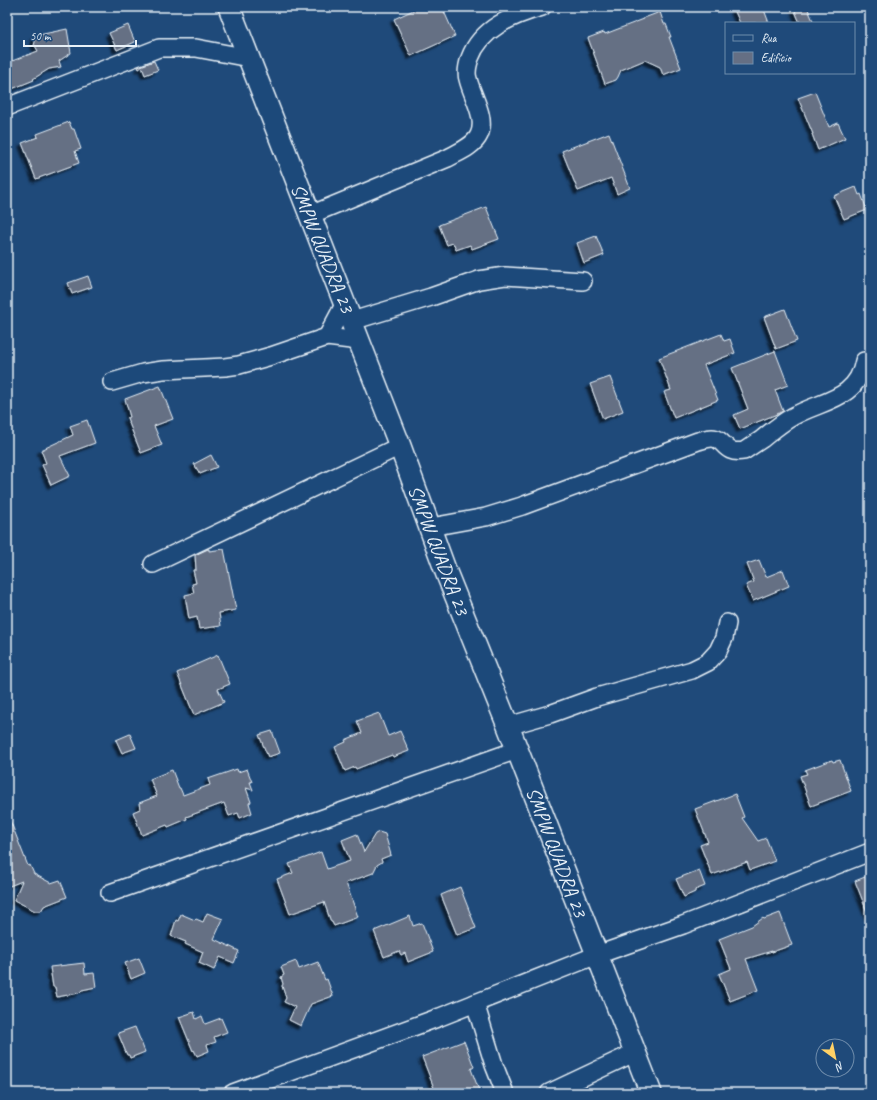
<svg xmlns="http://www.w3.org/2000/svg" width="877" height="1100" viewBox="0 0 877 1100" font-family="Caveat,sans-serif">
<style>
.building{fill:#656f84;stroke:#e8f1f8;filter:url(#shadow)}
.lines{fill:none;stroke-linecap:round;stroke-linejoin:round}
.minor-casing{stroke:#e8f1f8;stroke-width:20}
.tertiary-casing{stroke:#e8f1f8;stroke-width:24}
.minor{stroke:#1f4a7a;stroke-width:17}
.tertiary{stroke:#1f4a7a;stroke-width:21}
.labels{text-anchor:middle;stroke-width:3;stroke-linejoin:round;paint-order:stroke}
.street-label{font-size:20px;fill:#e8f1f8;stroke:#1f4a7a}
</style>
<defs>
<filter id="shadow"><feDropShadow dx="-3.5" dy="3.5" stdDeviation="1" flood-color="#0009"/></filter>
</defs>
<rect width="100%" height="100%" fill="#1f4a7a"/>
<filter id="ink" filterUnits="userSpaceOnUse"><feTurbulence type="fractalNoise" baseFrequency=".025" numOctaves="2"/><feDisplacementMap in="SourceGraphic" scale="8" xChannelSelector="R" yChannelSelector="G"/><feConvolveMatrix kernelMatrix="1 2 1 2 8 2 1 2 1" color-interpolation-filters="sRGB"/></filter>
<g filter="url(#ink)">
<g class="building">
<path d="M420,7H442L455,36L411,56L394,19Z"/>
<path d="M733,7H763L769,23H740Z"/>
<path d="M794,7H807L814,23H800L795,11H796Z"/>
<path d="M660,12L664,24H666L671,37H669L681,68L663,75L660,67L645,60L621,70L618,77L616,80L605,84L588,38L604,32L605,34L644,19V18Z"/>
<path d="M128,25L135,42L117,50L109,33Z"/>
<path d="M67,29L71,53L59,61L61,67L49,69L33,79L34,80L7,91V63L38,51L34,44L35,43L34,36Z"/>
<path d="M154,61L158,70L145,75L142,67L139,69L138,67Z"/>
<path d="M815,92L829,127L838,123L845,138L818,150L812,134H813L798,98Z"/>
<path d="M69,122L72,129H74L81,149L75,151L79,163L36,179L22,143L38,137L37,134Z"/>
<path d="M609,133L630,188L617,194L611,178L578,191L562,151Z"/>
<path d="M856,187L859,195L861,194L867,210L844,219L834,196Z"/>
<path d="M486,207L499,239L472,249L470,245L456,250L453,243L447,245L439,225Z"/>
<path d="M596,236L604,255L584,263L577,243Z"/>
<path d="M88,276L92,287L72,294L68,283Z"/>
<path d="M785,309L797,341L776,349L764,317Z"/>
<path d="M721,334L724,341L730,339L735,353L704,365L718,400L674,418L664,392L671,390L659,358Z"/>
<path d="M775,351L788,385L775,390L783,411L777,414L740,429L734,415L748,409L732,368Z"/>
<path d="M610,377L623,411L603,419L590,384Z"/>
<path d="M160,386L173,419L154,426L162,445L141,453L127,418L130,417L125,399Z"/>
<path d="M87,420L95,443L60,456L70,476L51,485L42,465L46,463L41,450L73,435L70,426Z"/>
<path d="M211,455L217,467L200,474L194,464Z"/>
<path d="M208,549H209V551L224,549L236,610L219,613L221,626L199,629L197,617L189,619L185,595L194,593L192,584L196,583L193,570H196L195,555Z"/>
<path d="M759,560L766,577L783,570L789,586L753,601L746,585L754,582L747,564Z"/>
<path d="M218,655L230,684L218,689L224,702L194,715L177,673Z"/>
<path d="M379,713L388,736L400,731L409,751L393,757L392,755L379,760L356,769L355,767L345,771L335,747L346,742L345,740L362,733L357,721Z"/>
<path d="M272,731L280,753L268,757L259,735Z"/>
<path d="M130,734L136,748L122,753L116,740Z"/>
<path d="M832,760L833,762L840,760L851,791L811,806L800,776L807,774L805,770Z"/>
<path d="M237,769L238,772L247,769L252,782H250L253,790L246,788L251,802L249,803L252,813L240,818L238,813L229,816L224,803L186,817L187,819L168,827L167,825L142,835L133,812L140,809L139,803L157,796L150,779L172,770L179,788H180L183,795L210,785L208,779Z"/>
<path d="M735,794L744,817L742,818L758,841L766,838L775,861L750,870L747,862L712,875L700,845L708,842L695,809Z"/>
<path d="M7,815H8L28,866L30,865L34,874L51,883L60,880L67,897L44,906L41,911H35L14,900L22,881L7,887Z"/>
<path d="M379,832L385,834L391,855L381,859L382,862L377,865L373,873L346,883L358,917L334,926L332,922H331L324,902L290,914L277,879L293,873L289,864L321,852L327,869L350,861L342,840L357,834L364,852L375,834Z"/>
<path d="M699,870L705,886L695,890V892L684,897L676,879Z"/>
<path d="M870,875V917H869L855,881Z"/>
<path d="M460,887L476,928L457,935L441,895Z"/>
<path d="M207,913L223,919L214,939L239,951L234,963L220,957L214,970L199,963L203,952L185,944L186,942L171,936L176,920L178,921L181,914L195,920L196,919L203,922Z"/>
<path d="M780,913L792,945L772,952V951L746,959L758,990L730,1001L719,974L731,969L719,939L752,926L763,918L764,919Z"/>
<path d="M410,916L413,926L422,923L433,952L408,962L405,953L401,955L399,951L384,957L374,931Z"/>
<path d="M139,958L145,973L131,979L125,963Z"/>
<path d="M296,961L299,969L318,962L325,980L327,979L333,996L311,1004L301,1026L289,1020L295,1007L284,1002L286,998L282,986L283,984L281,977L284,975L281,967Z"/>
<path d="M84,963L85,974L94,973L96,987L82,990L79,993L57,997L55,987H53L50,967Z"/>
<path d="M194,1012L196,1019L202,1016L205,1024L221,1018L227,1032L214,1037L216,1042L207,1045L209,1051L197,1056L194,1050L193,1051L179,1017Z"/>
<path d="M135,1027L145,1052L130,1058L129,1055H127L118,1033Z"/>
<path d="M464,1041L474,1067L471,1069L480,1093H436L422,1057Z"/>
</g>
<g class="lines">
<defs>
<g id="minor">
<path d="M7,107L159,48H196L249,58"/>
<path d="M310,215L448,158C459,152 474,146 479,135C487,118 472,96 468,79C466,73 468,64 470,58C481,28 513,15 542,7"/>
<path d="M352,321L431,297L479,280L505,276L583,281"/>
<path d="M327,337L345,303"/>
<path d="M112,382L143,373L163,370L225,367L239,365L271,356L327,337L359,341"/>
<path d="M431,527L486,517L522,506L698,441C702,440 707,438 712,438C725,438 723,455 744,451C750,447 756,443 762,439C772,431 781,423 792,417C821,400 857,401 864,361"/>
<path d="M153,564L400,446"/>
<path d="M508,726L550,714L597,697L692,670L708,662L718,651L724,638L727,623"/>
<path d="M110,893L517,750"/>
<path d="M475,1003L494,1065L505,1093"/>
<path d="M233,1093L440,1017L597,955L683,925L870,852"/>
<path d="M549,1093L636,1052"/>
</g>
<path id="tertiary" d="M229,7L400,446L446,572L508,726L651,1093"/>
</defs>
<use href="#minor" class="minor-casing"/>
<use href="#tertiary" class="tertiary-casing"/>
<use href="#minor" class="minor"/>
<use href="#tertiary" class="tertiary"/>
</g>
</g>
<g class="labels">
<g class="street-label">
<text transform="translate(323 248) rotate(68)" y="7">SMPW QUADRA 23</text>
<text transform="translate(439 550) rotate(69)" y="7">SMPW QUADRA 23</text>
<text transform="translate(557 852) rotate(69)" y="7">SMPW QUADRA 23</text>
</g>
</g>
<rect width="877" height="1100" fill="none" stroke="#1f4a7a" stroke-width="24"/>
<rect x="12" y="12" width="853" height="1076" fill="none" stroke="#e8f1f8" stroke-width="1.5" filter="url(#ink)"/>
<rect x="725" y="22" width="130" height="52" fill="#1f4a7a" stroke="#6f8dac"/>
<rect x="733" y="35" width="20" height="6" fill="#1f4a7a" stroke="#6f8dac"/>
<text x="761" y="42" font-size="12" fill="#e8f1f8">Rua</text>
<rect x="733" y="52" width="20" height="12" fill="#656f84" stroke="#6f8dac"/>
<text x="761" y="62" font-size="12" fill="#e8f1f8">Edifício</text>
<g transform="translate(835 1058) rotate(147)"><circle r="19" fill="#1f4a7a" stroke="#6f8dac"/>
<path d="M0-3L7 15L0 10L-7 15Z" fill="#ffd166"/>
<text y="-6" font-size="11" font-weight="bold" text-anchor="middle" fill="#e8f1f8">N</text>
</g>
<path d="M24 40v6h112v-6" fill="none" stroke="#e8f1f8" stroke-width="2"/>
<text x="30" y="40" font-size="12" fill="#e8f1f8" stroke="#1f4a7a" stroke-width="3" paint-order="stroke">50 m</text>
</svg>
